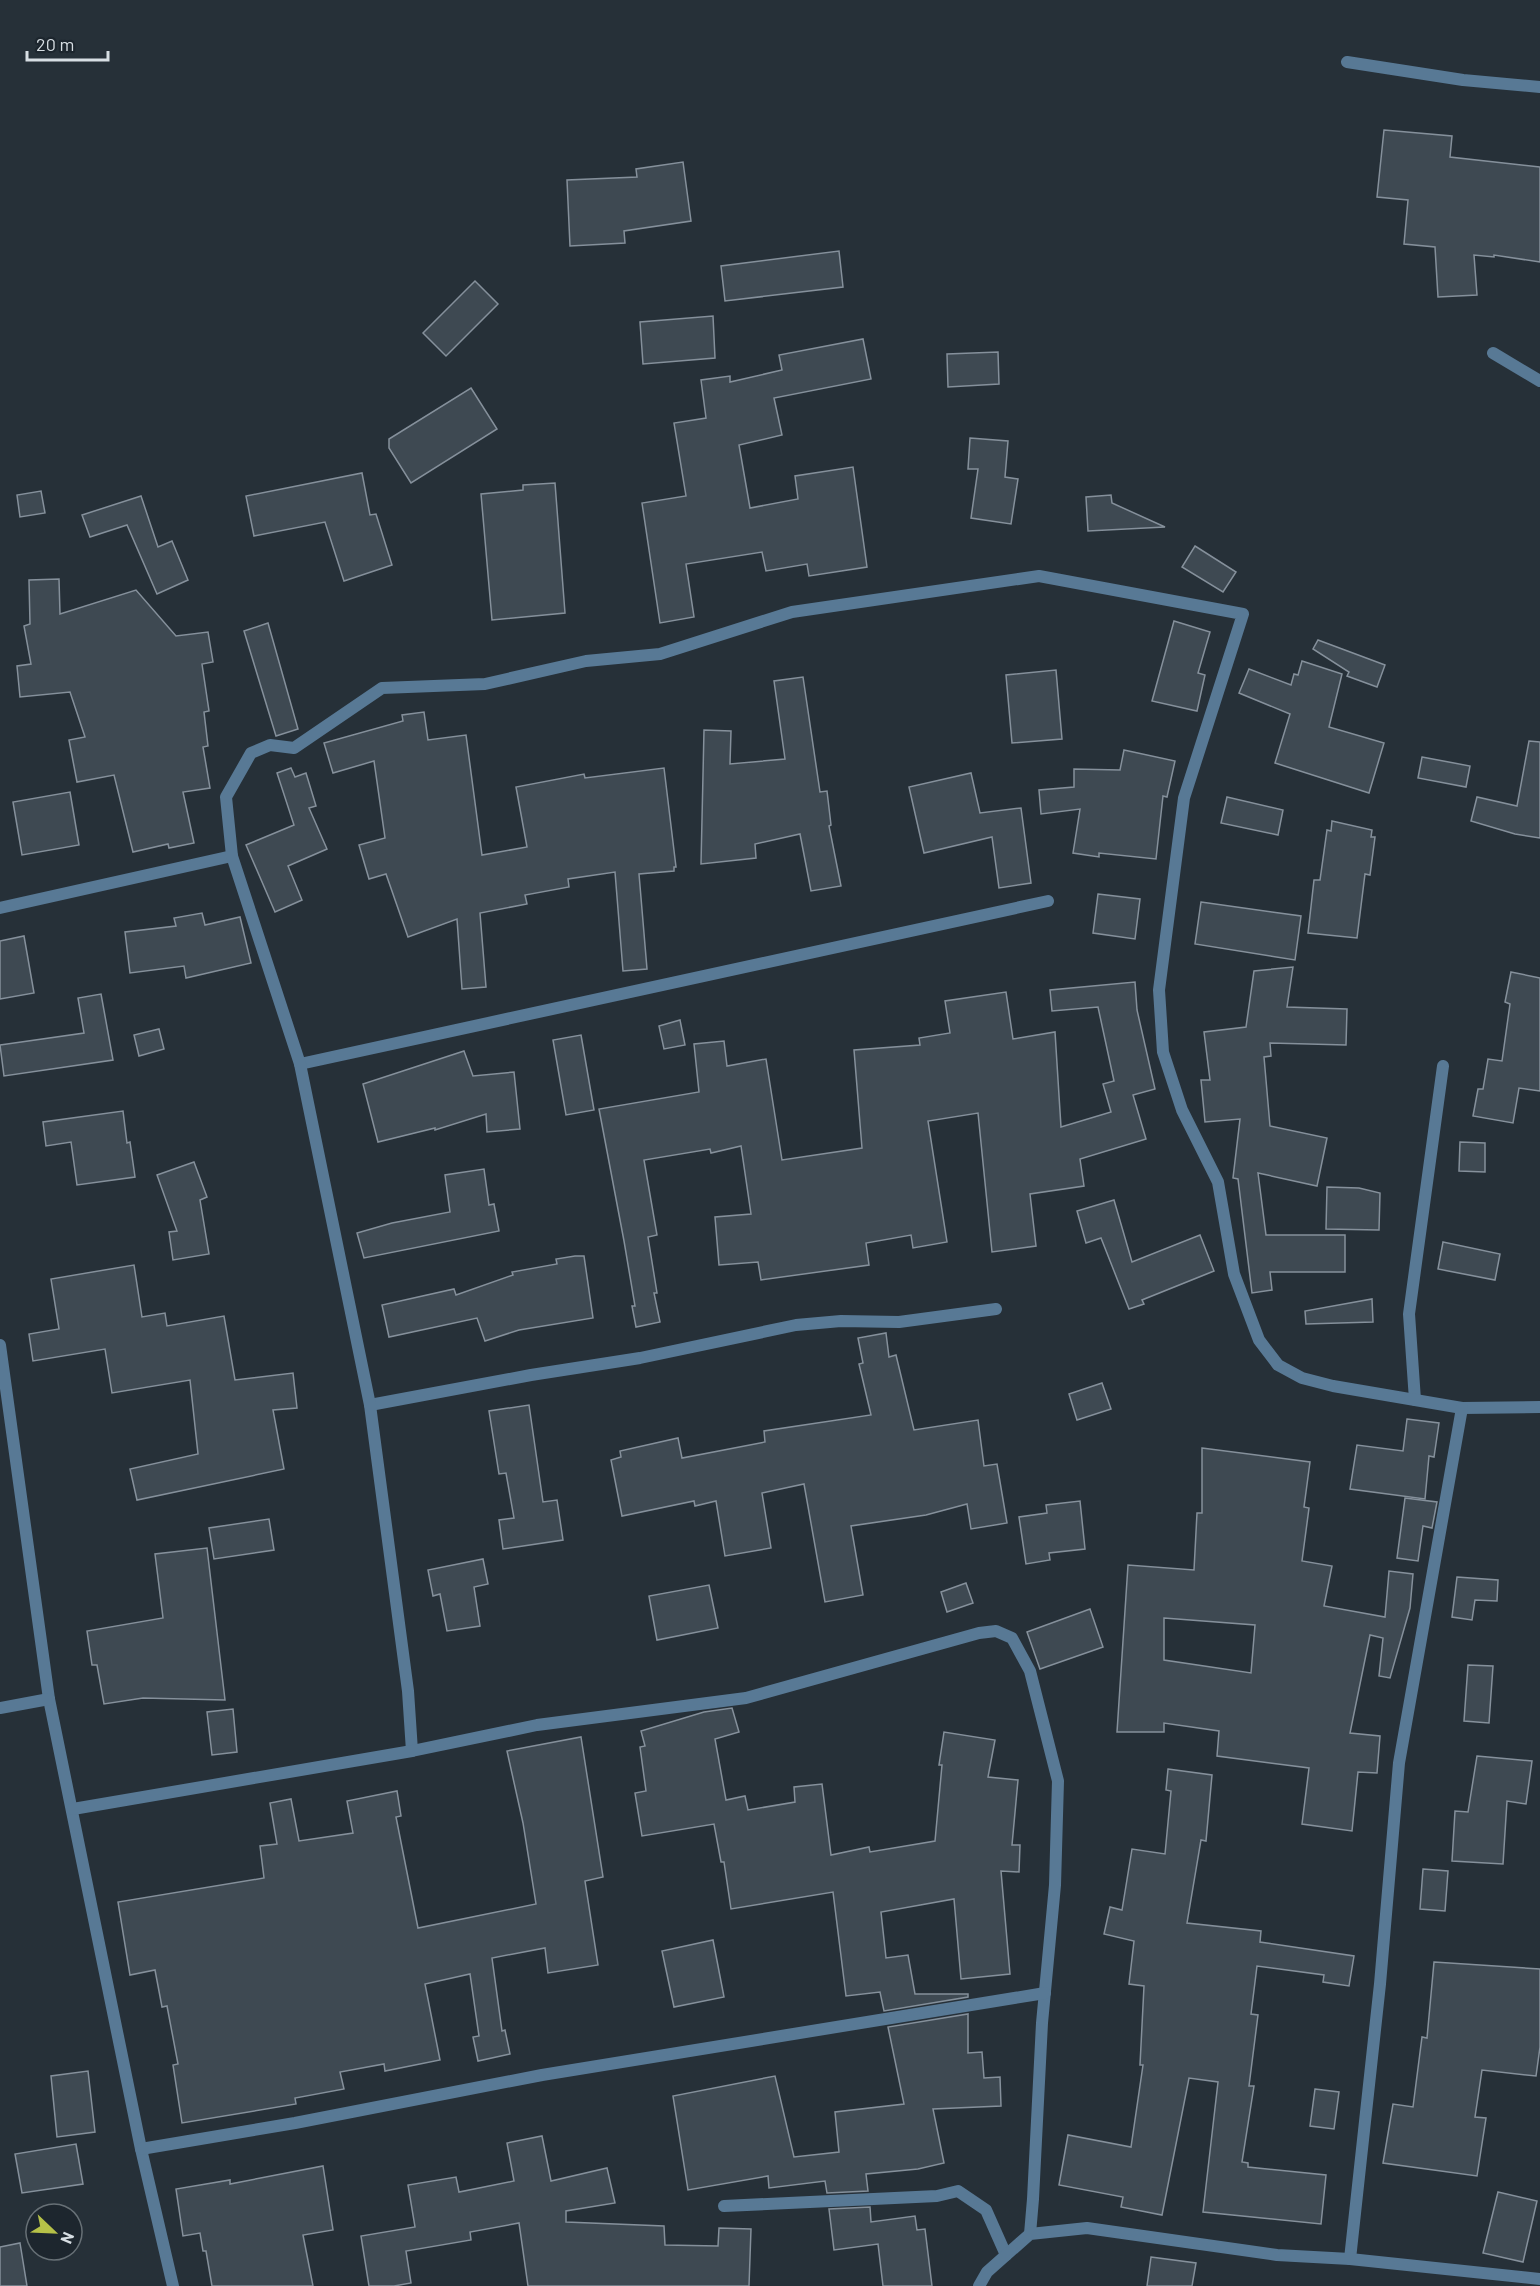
<svg xmlns="http://www.w3.org/2000/svg" width="1540" height="2286" viewBox="0 0 1540 2286" font-family="Barlow,sans-serif">
<style>
.building{fill:#3e4952;stroke:#85909b;stroke-width:1.5;fill-rule:evenodd}
.lines{fill:none;stroke-linecap:round;stroke-linejoin:round}
.street{stroke:#587995;stroke-width:12}
</style>
<rect width="100%" height="100%" fill="#263038"/>
<g class="building">
<path d="M1384,130L1452,136L1450,157L1540,167V262L1494,255V257L1474,255L1477,295L1438,297L1435,247L1404,244L1408,200L1377,197Z"/>
<path d="M683,162L691,221L624,231L625,243L570,246L567,180L637,177L636,169Z"/>
<path d="M839,251L843,287L725,301L721,266Z"/>
<path d="M475,281L498,304L446,356L423,333Z"/>
<path d="M713,316L715,358L643,364L640,322Z"/>
<path d="M863,339L871,379L774,398L782,435L739,445L750,508L798,499L795,476L853,467L867,567L809,576L807,564L766,571L762,552L686,564L694,617L660,623L642,503L686,496L674,423L706,418L701,380L730,376V382L782,370L779,355Z"/>
<path d="M998,352L999,384L948,387L947,354Z"/>
<path d="M471,388L497,429L411,483L389,448V439Z"/>
<path d="M970,438L1008,441L1005,477L1018,479L1011,524L971,518L978,469H968Z"/>
<path d="M362,473L370,515L376,514L392,565L344,581L325,522L254,536L246,496Z"/>
<path d="M555,483L565,613L492,620L481,494L523,490V485Z"/>
<path d="M41,491L45,513L20,517L17,495Z"/>
<path d="M1111,495L1112,503L1165,527L1088,531L1086,497Z"/>
<path d="M141,496L158,547L172,541L188,580L157,594L127,525L90,537L82,515Z"/>
<path d="M1195,546L1236,572L1223,592L1182,567Z"/>
<path d="M59,579L60,614L136,590L176,636L208,632L213,662L202,664L209,711L204,712L208,746L203,747L210,788L183,792L194,843L169,848L168,844L133,852L114,775L77,782L69,740L85,737L70,692L20,697L17,666L31,664L24,626L30,624L29,580Z"/>
<path d="M1174,621L1210,632L1198,673L1205,675L1197,711L1152,701Z"/>
<path d="M268,623L298,729L276,736L244,631Z"/>
<path d="M1318,640L1385,665L1377,687L1347,676L1349,672L1313,649Z"/>
<path d="M1302,661L1342,674L1329,727L1384,743L1369,793L1275,763L1290,714L1239,693L1249,669L1291,685L1294,674L1298,675Z"/>
<path d="M1056,670L1062,739L1012,743L1006,675Z"/>
<path d="M803,677L820,792L827,791L831,825L829,826L841,886L811,891L800,834L755,844L756,858L701,864L704,730L731,731L730,764L785,759L774,681Z"/>
<path d="M424,712L428,740L466,735L482,855L527,847L516,787L584,774L585,778L664,768L676,867H674V871L639,874L647,969L623,971L615,872L568,879L569,887L525,895L527,904L480,913L486,987L462,989L457,919L408,937L386,874L369,879L359,845L385,838L374,761L333,773L324,743L403,721L402,715Z"/>
<path d="M1529,741L1540,742V838L1515,834L1471,821L1477,797L1517,806Z"/>
<path d="M1124,750L1175,761L1167,797L1163,796L1156,859L1099,853V857L1073,853L1080,809L1041,814L1039,790L1074,787V769L1120,770Z"/>
<path d="M1422,757L1470,766L1466,787L1418,778Z"/>
<path d="M291,768L295,777L306,773L316,806L309,808L327,849L288,866L302,900L275,912L246,845L294,825L277,773Z"/>
<path d="M971,773L980,813L1021,808L1031,883L999,888L992,837L924,853L909,787Z"/>
<path d="M70,792L79,845L22,855L13,802Z"/>
<path d="M1227,797L1283,810L1278,835L1221,823Z"/>
<path d="M1332,821L1372,830L1371,837H1375L1370,875L1365,874L1357,938L1308,933L1314,880H1320L1327,830L1331,831Z"/>
<path d="M1098,894L1140,899L1135,939L1093,933Z"/>
<path d="M1201,902L1301,916L1295,960L1195,944Z"/>
<path d="M202,913L205,925L240,917L251,963L186,978L184,966L130,973L125,932L176,926L174,918Z"/>
<path d="M24,936L34,993L0,999V941Z"/>
<path d="M1293,967L1287,1007L1347,1009L1346,1045L1270,1043L1271,1056L1264,1057L1270,1126L1327,1138L1317,1186L1258,1173L1266,1235H1345V1272H1270L1272,1290L1252,1293L1238,1179L1233,1178L1240,1119L1205,1122L1201,1080H1210L1204,1032L1246,1027L1254,971Z"/>
<path d="M1511,972L1540,978V1091L1519,1088L1513,1123L1473,1116L1478,1089H1483L1488,1059L1502,1061L1510,1004L1505,1002Z"/>
<path d="M1135,982L1137,1010L1155,1089L1133,1095L1146,1139L1080,1159L1084,1186L1030,1194L1036,1246L992,1252L978,1113L928,1121L947,1242L913,1248L911,1235L866,1243L869,1265L761,1280L758,1262L719,1265L715,1217L751,1214L741,1146L711,1153L710,1149L644,1160L657,1235L648,1237L657,1293H654L660,1322L636,1327L632,1306H635L624,1241L599,1109L699,1092L694,1044L724,1041L727,1066L766,1059L782,1160L862,1148L854,1050L920,1045L919,1038L950,1033L945,1001L1006,992L1013,1039L1055,1032L1061,1127L1111,1112L1103,1084L1114,1081L1098,1007L1052,1011L1050,990Z"/>
<path d="M101,994L113,1060L4,1076L0,1045L84,1033L78,998Z"/>
<path d="M680,1020L685,1045L664,1049L659,1026Z"/>
<path d="M159,1029L164,1049L139,1056L134,1035Z"/>
<path d="M581,1035L594,1110L566,1115L553,1040Z"/>
<path d="M464,1051L473,1076L514,1072L520,1129L487,1132L486,1114L435,1130V1128L378,1142L363,1084Z"/>
<path d="M123,1111L127,1143L130,1142L135,1177L77,1185L71,1142L46,1146L43,1122Z"/>
<path d="M1460,1142L1485,1143V1172L1459,1171Z"/>
<path d="M194,1162L207,1197L200,1200L209,1254L173,1260L169,1232L177,1231L157,1175Z"/>
<path d="M484,1169L489,1205L494,1204L499,1231L364,1258L357,1233L392,1223L450,1212L445,1175Z"/>
<path d="M1327,1187L1359,1188L1380,1193L1379,1230L1326,1229Z"/>
<path d="M1114,1200L1132,1262L1200,1235L1214,1271L1142,1300L1144,1304L1129,1309L1101,1238L1086,1243L1077,1211Z"/>
<path d="M1443,1242L1500,1254L1495,1280L1438,1269Z"/>
<path d="M575,1256H584L593,1318L519,1330L485,1341L477,1318L389,1337L382,1305L454,1289L456,1295L513,1275L512,1272L557,1264L556,1259Z"/>
<path d="M134,1265L142,1317L165,1313L167,1326L224,1316L235,1380L293,1373L297,1408L273,1410L284,1469L137,1500L130,1469L198,1454L190,1380L112,1393L105,1349L33,1361L29,1334L59,1329L51,1279Z"/>
<path d="M1372,1299L1373,1322L1306,1324L1305,1311Z"/>
<path d="M886,1333L889,1357L896,1355L914,1430L978,1420L984,1466L997,1464L1007,1523L971,1529L967,1504L926,1515L851,1526L863,1595L825,1602L804,1484L762,1493L771,1548L725,1556L716,1501L695,1506L694,1501L622,1516L611,1460L621,1457L620,1451L678,1438L682,1458L765,1442L764,1431L871,1415L859,1364L863,1363L858,1338Z"/>
<path d="M1102,1383L1111,1409L1077,1420L1069,1394Z"/>
<path d="M529,1405L543,1502L557,1500L563,1540L503,1549L499,1520L514,1518L506,1473L499,1474L489,1411Z"/>
<path d="M1407,1419L1439,1423L1434,1457L1429,1456L1425,1499L1350,1489L1357,1445L1403,1451Z"/>
<path d="M1202,1448L1310,1462L1304,1507L1309,1508L1302,1561L1332,1566L1324,1606L1385,1617L1389,1571L1413,1574L1410,1608L1390,1678L1379,1676L1383,1638L1370,1635L1350,1733L1380,1736L1377,1773L1358,1772L1352,1831L1302,1824L1309,1768L1217,1756L1219,1731L1164,1723V1732H1117L1128,1565L1194,1570L1197,1513H1202ZM1164,1618L1255,1625L1251,1673L1164,1660Z"/>
<path d="M1405,1498L1437,1502L1432,1528L1423,1526L1418,1561L1397,1558Z"/>
<path d="M1080,1501L1085,1549L1049,1553L1050,1560L1026,1564L1019,1517L1047,1513L1046,1505Z"/>
<path d="M269,1519L274,1550L214,1559L209,1528Z"/>
<path d="M207,1548L225,1700L143,1698L104,1704L97,1665H92L87,1631L163,1618L155,1554Z"/>
<path d="M483,1559L488,1584L474,1587L480,1626L447,1631L440,1594L433,1596L428,1570Z"/>
<path d="M1457,1577L1498,1580L1497,1601L1475,1600L1472,1620L1452,1617Z"/>
<path d="M966,1583L973,1603L947,1612L941,1592Z"/>
<path d="M709,1585L718,1628L657,1640L649,1596Z"/>
<path d="M1090,1609L1103,1647L1040,1669L1027,1632Z"/>
<path d="M1468,1665L1493,1666L1489,1723L1464,1721Z"/>
<path d="M732,1708L739,1732L715,1739L726,1800L745,1796L748,1810L795,1802L794,1787L822,1784L831,1855L869,1847L870,1852L935,1841L942,1765H939L944,1732L995,1740L988,1777L1018,1780L1012,1845H1020L1019,1872L1001,1871L1010,1974L961,1979L954,1899L881,1912L886,1958L908,1955L915,1994H968V1997L884,2011L880,1992L846,1996L833,1892L731,1909L724,1862H721L714,1824L642,1836L635,1793L646,1791L640,1747L645,1746L641,1731L704,1712Z"/>
<path d="M233,1709L237,1752L212,1755L207,1712Z"/>
<path d="M581,1737L603,1877L585,1881L598,1965L548,1973L545,1948L492,1958L502,2031L505,2030L510,2054L478,2061L473,2037L479,2036L470,1974L425,1984L440,2060L385,2071L384,2064L340,2072L344,2089L295,2098L296,2104L182,2123L173,2065L178,2064L167,2006L162,2007L155,1970L130,1975L118,1902L264,1878L260,1846L277,1844L270,1803L291,1799L299,1841L353,1833L347,1801L397,1791L401,1816L396,1817L418,1928L536,1904L523,1823L507,1751Z"/>
<path d="M1477,1756L1532,1761L1526,1804L1507,1801L1503,1864L1452,1861L1455,1811L1468,1812Z"/>
<path d="M1168,1769L1212,1775L1206,1841L1201,1840L1187,1923L1261,1931L1260,1942L1354,1956L1349,1986L1323,1982L1324,1975L1257,1966L1251,2014L1258,2015L1249,2086H1254L1242,2162L1248,2163V2167L1326,2175L1321,2224L1203,2212L1218,2082L1189,2078L1162,2215L1121,2207L1123,2197L1059,2185L1068,2135L1131,2147L1143,2065H1140L1144,1986L1129,1984L1134,1941L1104,1934L1110,1907L1122,1910L1132,1849L1165,1854L1171,1791L1166,1790Z"/>
<path d="M1423,1869L1448,1871L1445,1911L1420,1909Z"/>
<path d="M713,1940L724,1997L674,2007L662,1951Z"/>
<path d="M1434,1962L1540,1969V2047L1536,2076L1482,2070L1475,2117L1486,2118L1477,2176L1383,2163L1393,2104L1413,2107L1422,2037L1427,2038Z"/>
<path d="M968,2014V2053L982,2052L984,2078L1000,2077L1001,2106L933,2109L944,2163L918,2169L866,2174L868,2191L827,2193L825,2181L769,2188L768,2176L688,2190L673,2096L775,2076L794,2157L839,2152L835,2112L904,2104L888,2027Z"/>
<path d="M88,2071L95,2132L57,2137L51,2076Z"/>
<path d="M1315,2089L1339,2092L1334,2129L1310,2126Z"/>
<path d="M542,2136L551,2181L607,2168L615,2203L566,2211V2222L664,2226L665,2245L718,2246L719,2228L751,2229L749,2286H528L519,2223L470,2232L471,2240L406,2251L411,2283L394,2286H369L361,2236L415,2227L408,2185L456,2177L459,2192L514,2181L507,2143Z"/>
<path d="M76,2144L83,2184L22,2193L15,2154Z"/>
<path d="M323,2166L333,2230L303,2235L313,2286H212L206,2251H203L200,2233L183,2236L176,2189L230,2180V2184Z"/>
<path d="M1498,2192L1537,2201L1523,2262L1483,2253Z"/>
<path d="M870,2207L871,2222L915,2216L917,2230L925,2229L932,2286H883L878,2244L834,2250L829,2209Z"/>
<path d="M20,2243L27,2286H0V2247Z"/>
<path d="M1151,2257L1196,2263L1192,2286H1147Z"/>
</g>
<g class="lines">
<g class="street">
<path d="M1347,62L1463,80L1540,87"/>
<path d="M1493,353L1540,381"/>
<path d="M0,908L232,856"/>
<path d="M300,1064L1048,901"/>
<path d="M0,1345L49,1699L141,2149L173,2286"/>
<path d="M1415,1400L1409,1314L1443,1066"/>
<path d="M370,1405L531,1375L640,1358L796,1325L841,1321L899,1322L996,1309"/>
<path d="M0,1708L49,1699"/>
<path d="M412,1751L408,1691L370,1405L300,1064L232,856L226,797L251,753L270,745L294,748L382,688L485,684L586,661L660,654L792,612L1039,576L1243,614L1184,798L1159,990L1163,1052L1182,1110L1218,1182L1234,1274L1259,1340L1278,1365L1302,1378L1333,1386L1462,1408L1540,1407"/>
<path d="M73,1809L412,1751L537,1725L746,1698L979,1633L996,1631L1012,1638L1030,1671L1058,1781L1055,1885L1042,2023L1033,2199L1030,2234"/>
<path d="M141,2149L295,2123L542,2075L1045,1993"/>
<path d="M724,2206L937,2196L958,2191L986,2210L1006,2255"/>
<path d="M1350,2259L1380,1984L1399,1763L1462,1408"/>
<path d="M979,2286L987,2272L1030,2234L1087,2228L1277,2255L1350,2259L1540,2279"/>
</g>
</g>
<g transform="translate(54 2232) rotate(113)"><circle r="28" fill="#1d262e" stroke="#677076" stroke-width="1.5"/>
<path d="M0-4.5L10 22L0 15L-10 22Z" fill="#b6c148"/>
<text y="-9" font-size="16" font-weight="bold" text-anchor="middle" fill="#d7dee3">N</text>
</g>
<path d="M27 51v9h81v-9" fill="none" stroke="#d7dee3" stroke-width="3"/>
<text x="36" y="51" font-size="18" fill="#d7dee3" stroke="#1d262e" stroke-width="4.5" paint-order="stroke">20 m</text>
</svg>
